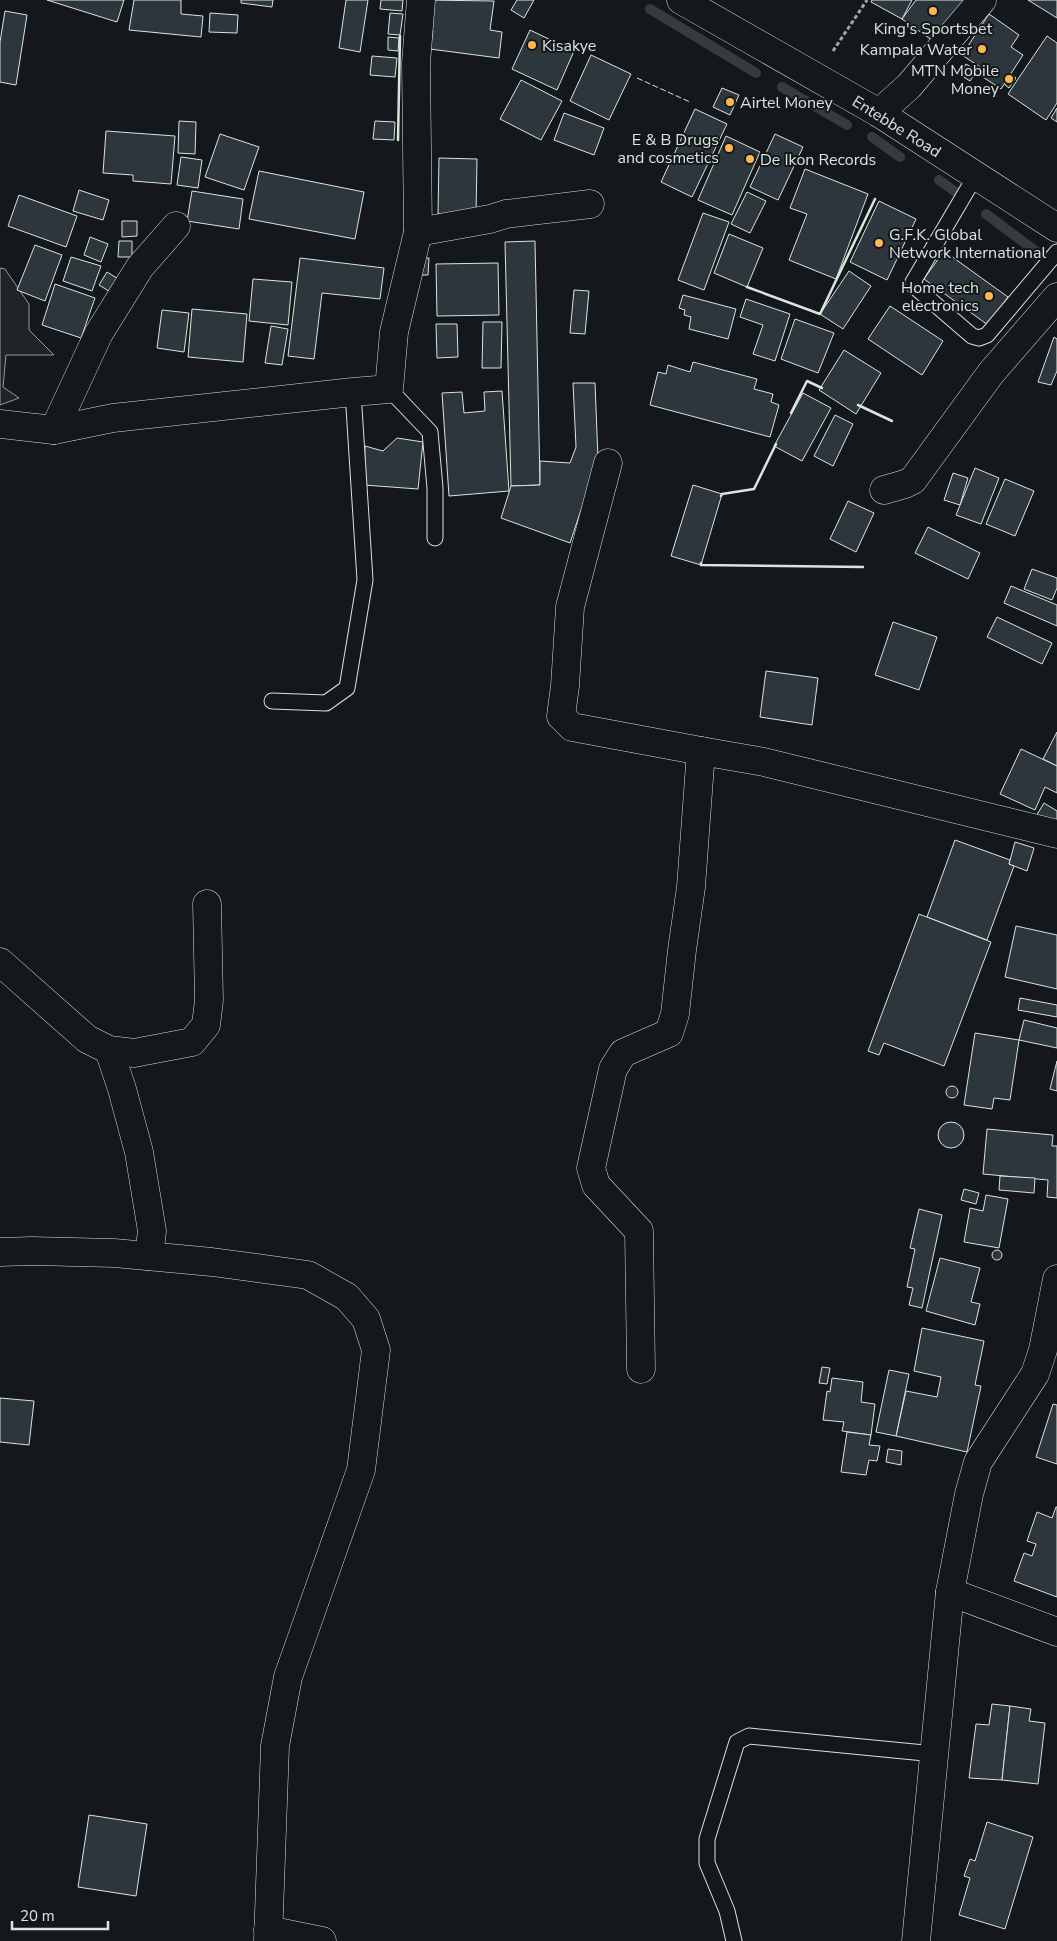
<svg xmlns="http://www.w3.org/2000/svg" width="1057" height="1941" viewBox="0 0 1057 1941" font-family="'Nunito Sans',sans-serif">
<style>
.green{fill:#202428;stroke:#939e99}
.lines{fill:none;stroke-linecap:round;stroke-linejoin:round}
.stream{stroke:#363b3e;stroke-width:10}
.building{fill:#2c363c;stroke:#d8e6dc}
.service-casing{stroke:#d8e6dc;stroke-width:17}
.minor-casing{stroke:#d8e6dc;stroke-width:29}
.primary-casing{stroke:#d8e6dc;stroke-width:29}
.path{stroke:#9da8a2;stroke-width:3;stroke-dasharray:4 2.5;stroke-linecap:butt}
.service{stroke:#14181c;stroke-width:15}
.minor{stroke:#14181c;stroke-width:28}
.primary{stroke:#14181c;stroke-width:28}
.fence{stroke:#d8e6dc;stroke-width:1;stroke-dasharray:6 2.5;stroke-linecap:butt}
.wall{stroke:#d8e6dc;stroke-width:2.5}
.poi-dot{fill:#ffb74d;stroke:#14181c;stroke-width:2}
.labels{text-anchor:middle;stroke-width:4;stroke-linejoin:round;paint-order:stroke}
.poi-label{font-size:16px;fill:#d8e6dc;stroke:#14181c;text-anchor:start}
.street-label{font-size:16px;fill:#d8e6dc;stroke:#14181c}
</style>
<rect width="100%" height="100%" fill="#14181c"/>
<path class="green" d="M0,268L5,269L29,304V330L54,355H6L3,387L19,398L0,405Z"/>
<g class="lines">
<g class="stream">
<path d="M650,9L756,73"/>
<path d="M782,87L847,125"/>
<path d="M872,137L900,157"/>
<path d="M939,180L964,198"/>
<path d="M986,214L1050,262"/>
</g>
</g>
<g class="building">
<path d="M47,0H124L117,22Z"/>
<path d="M134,0H181V14L203,16L201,37L129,30Z"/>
<path d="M241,0H273L272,7L241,3Z"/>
<path d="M346,0H368L360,52L339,48Z"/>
<path d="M381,0H403L402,11L380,9Z"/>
<path d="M426,0L494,1L490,30L502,32L499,58L430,49L433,31L422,30Z"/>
<path d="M517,0H534L524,18L511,10Z"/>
<path d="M872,0H912L902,19L871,2Z"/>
<path d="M916,0H965L936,43L902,19Z"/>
<path d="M1028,0H1057V18Z"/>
<path d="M5,11L27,15L16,85L0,82V42Z"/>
<path d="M210,13L238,15L237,33L209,32Z"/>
<path d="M390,13L403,14L400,35L388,34Z"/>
<path d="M989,14L1019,35L1011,47L1023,55L1001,89L980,75L983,69L962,55Z"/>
<path d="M530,30L574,51L557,90L512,69Z"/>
<path d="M1047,36L1057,43V103L1046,120L1008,94Z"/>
<path d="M388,37L399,38L398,51L388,50Z"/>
<path d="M591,55L631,74L609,120L570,101Z"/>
<path d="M372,56L397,58L395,77L370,75Z"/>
<path d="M966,64L977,71L970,81L959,74Z"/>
<path d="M1012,75L1016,78L1009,88L1005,85Z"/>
<path d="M521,80L562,101L541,140L500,119Z"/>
<path d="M722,88L739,95L730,115L713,107Z"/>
<path d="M1057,108V122L1051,118Z"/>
<path d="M695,109L727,124L692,197L661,182Z"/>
<path d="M564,113L604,128L594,155L554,140Z"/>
<path d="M179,121L196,122L195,154L178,153Z"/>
<path d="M375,121L395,122L394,140L373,139Z"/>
<path d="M106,131L175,136L171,184L133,181V175L103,173Z"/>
<path d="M220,134L259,147L244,190L205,177Z"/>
<path d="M775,134L803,147L778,200L750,187Z"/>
<path d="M726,136L760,152L732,215L698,200Z"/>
<path d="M181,157L202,160L198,188L177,185Z"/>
<path d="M439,158L477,159L476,215L438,214Z"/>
<path d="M805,169L868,194L836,279L789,260L807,214L790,208Z"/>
<path d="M259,171L364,192L355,239L249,219Z"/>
<path d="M79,190L109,200L103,220L73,211Z"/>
<path d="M192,191L243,199L239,229L187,221Z"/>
<path d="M747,192L766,201L750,233L731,224Z"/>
<path d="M19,195L77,216L66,247L8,226Z"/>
<path d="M879,201L916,219L887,280L850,262Z"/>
<path d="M703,213L729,222L704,290L678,280Z"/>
<path d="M122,221H137V236L122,237Z"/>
<path d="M729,234L763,248L747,287L714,273Z"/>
<path d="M90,237L108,244L101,262L84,255Z"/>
<path d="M119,241H132V257H118Z"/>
<path d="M535,241L540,485L511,486L505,242Z"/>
<path d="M35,245L62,255L45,301L17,290Z"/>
<path d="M944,251L1008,297L988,325L924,279Z"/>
<path d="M71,257L101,266L92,291L63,281Z"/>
<path d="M300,258L384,268L380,299L322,293L314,359L288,356Z"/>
<path d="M418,258H429L428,275H417Z"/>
<path d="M498,263L499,315L437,316L436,264Z"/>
<path d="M849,271L871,286L843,329L820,314Z"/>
<path d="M107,272L120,280L112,293L99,285Z"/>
<path d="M253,279L292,282L288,325L249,321Z"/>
<path d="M55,284L95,298L81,338L42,325Z"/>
<path d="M574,290L589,291L585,334L570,333Z"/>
<path d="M683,295L736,309L728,339L689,329L691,317L684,315L685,310L679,308Z"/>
<path d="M746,299L790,314L775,361L753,354L763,325L740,317Z"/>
<path d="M890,306L943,341L922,375L868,339Z"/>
<path d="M192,309L247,314L243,362L188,357Z"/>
<path d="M162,310L189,313L184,352L157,348Z"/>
<path d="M795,319L834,333L818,373L781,359Z"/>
<path d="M483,322H502L501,368H482Z"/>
<path d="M436,324H457L458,357L437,358Z"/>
<path d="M271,326L288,329L282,365L265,363Z"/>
<path d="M1054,337L1057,339V371L1051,385L1038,382Z"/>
<path d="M844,350L881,373L856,414L819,390Z"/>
<path d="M693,362L757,379L754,389L773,394L771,402L779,405L770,437L650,405L658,372L666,374L668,365L690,372Z"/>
<path d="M573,383H595L598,459L570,543L501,518L511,486L540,485V461L570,463L576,447Z"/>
<path d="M502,391L509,491L449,496L442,393L462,392L464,413L485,411L484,392Z"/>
<path d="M803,393L831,408L802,461L774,446Z"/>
<path d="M835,415L853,424L833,466L814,456Z"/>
<path d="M397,438L423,442L418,489L364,485L365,446L383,451Z"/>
<path d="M975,468L999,478L981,524L956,515Z"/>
<path d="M953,473L968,478L960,505L944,500Z"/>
<path d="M1005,479L1034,491L1015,536L986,524Z"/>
<path d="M693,485L722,494L701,565L671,556Z"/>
<path d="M848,501L874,513L856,552L830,539Z"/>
<path d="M928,527L980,553L968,579L915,553Z"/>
<path d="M1032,569L1057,578V588L1052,600L1024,589Z"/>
<path d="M1011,586L1057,605V626L1004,603Z"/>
<path d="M997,617L1052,643L1042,664L987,637Z"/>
<path d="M893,622L937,637L919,690L875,675Z"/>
<path d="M766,671L818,678L812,725L760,717Z"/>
<path d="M1057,732V766L1043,759Z"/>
<path d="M1021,749L1057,766V793L1045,787L1035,810L1000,794Z"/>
<path d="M1044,803L1057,811V827L1033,821Z"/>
<path d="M955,840L1010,860L1009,864L1014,866L987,940L927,917Z"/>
<path d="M1015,842L1034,848L1027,871L1009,864Z"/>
<path d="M919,914L991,942L944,1066L884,1043L879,1055L868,1051Z"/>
<path d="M1016,926L1057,935V989L1005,977Z"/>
<path d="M1020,998L1057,1005V1017L1018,1010Z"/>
<path d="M1024,1020L1057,1028V1048L1019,1040Z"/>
<path d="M975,1033L1019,1040L1010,1100L994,1098L992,1109L964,1105Z"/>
<path d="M1057,1061V1091L1050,1089Z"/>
<circle cx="952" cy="1092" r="6"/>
<circle cx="951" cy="1135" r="13"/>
<path d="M987,1129L1053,1135L1052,1146H1057V1198L1047,1197L1048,1180L983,1174Z"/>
<path d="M1000,1176L1035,1178L1034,1193L999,1190Z"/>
<path d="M964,1189L979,1193L976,1204L961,1200Z"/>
<path d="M986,1195L1008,1199L999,1248L964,1242L970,1208L983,1211Z"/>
<path d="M919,1209L942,1215L922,1308L909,1305L913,1288L907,1287L915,1249L910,1248Z"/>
<circle cx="997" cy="1255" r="5"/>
<path d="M940,1258L980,1268L971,1302L980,1304L975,1325L926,1311Z"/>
<path d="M922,1328L984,1341L975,1385L981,1386L967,1452L896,1436L906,1391L937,1397L941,1377L914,1371Z"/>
<path d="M822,1367L830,1368L827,1384L819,1383Z"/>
<path d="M889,1370L909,1374L896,1436L876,1432Z"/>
<path d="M832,1378L863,1382L861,1402L875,1404L871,1435L842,1431L844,1422L823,1420L827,1391L830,1392Z"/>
<path d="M0,1398L34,1401L29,1445L0,1442Z"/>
<path d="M1053,1404L1057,1405V1464L1036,1457Z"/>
<path d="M847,1432L871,1435L869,1445L880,1446L877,1461L869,1460L866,1475L841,1472Z"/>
<path d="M888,1449L902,1451L901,1465L886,1462Z"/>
<path d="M1056,1507H1057V1597L1014,1581L1024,1553L1032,1556L1036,1544L1027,1541L1037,1512L1052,1518Z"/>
<path d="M992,1704L1010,1706L1002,1780L969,1778L976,1724L989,1725Z"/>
<path d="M1010,1706L1031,1709L1029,1721L1045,1723L1038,1784L1002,1780Z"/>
<path d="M89,1815L147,1824L136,1896L78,1887Z"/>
<path d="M987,1822L1033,1837L1005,1929L959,1915L970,1878L964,1876L970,1859L975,1861Z"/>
</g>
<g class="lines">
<defs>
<g id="service">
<path d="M976,175L913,282L914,286L972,336L979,338L987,335L1057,252"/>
<path d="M389,389L430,432L435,488V538"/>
<path d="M272,701L326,703L347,688L365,580L353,392"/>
<path d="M734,1941L727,1911L707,1863V1839L737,1742L749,1736L935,1754"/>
</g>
<g id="minor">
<path d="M879,113L909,86L982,0"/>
<path d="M418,232L490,219L506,214L590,204"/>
<path d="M0,424L54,430L113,418L353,392L389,389L394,332L418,232L416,63L421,0"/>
<path d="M54,430L99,333L140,267L176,226"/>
<path d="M608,463L570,607L565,686L561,716L572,727L701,751"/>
<path d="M884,490L905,484L913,480L991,373L1057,297"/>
<path d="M0,962L87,1039L109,1050L134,1053L192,1042L206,1025L209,1000L207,904"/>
<path d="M109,1050L122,1089L139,1152L152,1231L149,1256"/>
<path d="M0,1252L32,1251L114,1253L212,1262L308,1275L347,1297L366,1319L376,1350L361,1470L288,1677L275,1746L268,1941"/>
<path d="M641,1369L639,1231L596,1185L591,1168L613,1069L623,1053L669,1033L675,1014L682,950L691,887L701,751L764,762L1057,834"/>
<path d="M950,1592L1057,1632"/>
<path d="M268,1930L322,1941"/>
<path d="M916,1941L950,1592L969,1494L978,1462L1035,1374L1043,1350L1057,1279"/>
</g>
<path id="primary" d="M681,0L879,113L1057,228"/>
</defs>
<use href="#service" class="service-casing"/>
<use href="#minor" class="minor-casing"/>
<use href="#primary" class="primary-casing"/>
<path class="path" d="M833,51L867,0"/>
<use href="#service" class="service"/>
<use href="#minor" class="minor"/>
<use href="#primary" class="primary"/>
<path class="fence" d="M637,78L690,102"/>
<g class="wall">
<path d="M398,140L400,36"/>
<path d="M747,287L820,314L875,199"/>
<path d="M858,405L892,421"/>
<path d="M791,413L807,381L822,388"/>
<path d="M721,496L722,494L754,489L776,444"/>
<path d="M701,563V565L863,567"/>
</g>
</g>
<g class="poi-dot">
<circle cx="933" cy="11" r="5"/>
<circle cx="532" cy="45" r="5"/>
<circle cx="982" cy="49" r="5"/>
<circle cx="1009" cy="79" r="5"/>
<circle cx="730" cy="102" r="5"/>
<circle cx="729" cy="148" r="5"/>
<circle cx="750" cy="159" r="5"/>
<circle cx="879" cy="243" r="5"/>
<circle cx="989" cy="296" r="5"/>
</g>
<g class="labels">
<g class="poi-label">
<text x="933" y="34" text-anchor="middle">King's Sportsbet</text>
<text x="542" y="51">Kisakye</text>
<text x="972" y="55" text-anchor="end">Kampala Water</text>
<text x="999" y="76" text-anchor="end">MTN Mobile<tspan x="999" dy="18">Money</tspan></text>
<text x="740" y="108">Airtel Money</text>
<text x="719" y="145" text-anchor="end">E &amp; B Drugs<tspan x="719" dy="18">and cosmetics</tspan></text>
<text x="760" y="165">De Ikon Records</text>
<text x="889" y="240">G.F.K. Global<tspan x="889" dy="18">Network International</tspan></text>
<text x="979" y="293" text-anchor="end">Home tech<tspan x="979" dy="18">electronics</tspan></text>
</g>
<g class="street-label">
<text transform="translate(897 126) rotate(32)" y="6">Entebbe Road</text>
</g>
</g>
<path d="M12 1921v8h96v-8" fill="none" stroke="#d8e6dc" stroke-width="2.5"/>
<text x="20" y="1921" font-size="15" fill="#d8e6dc" stroke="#14181c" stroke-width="4" paint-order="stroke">20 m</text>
</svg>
